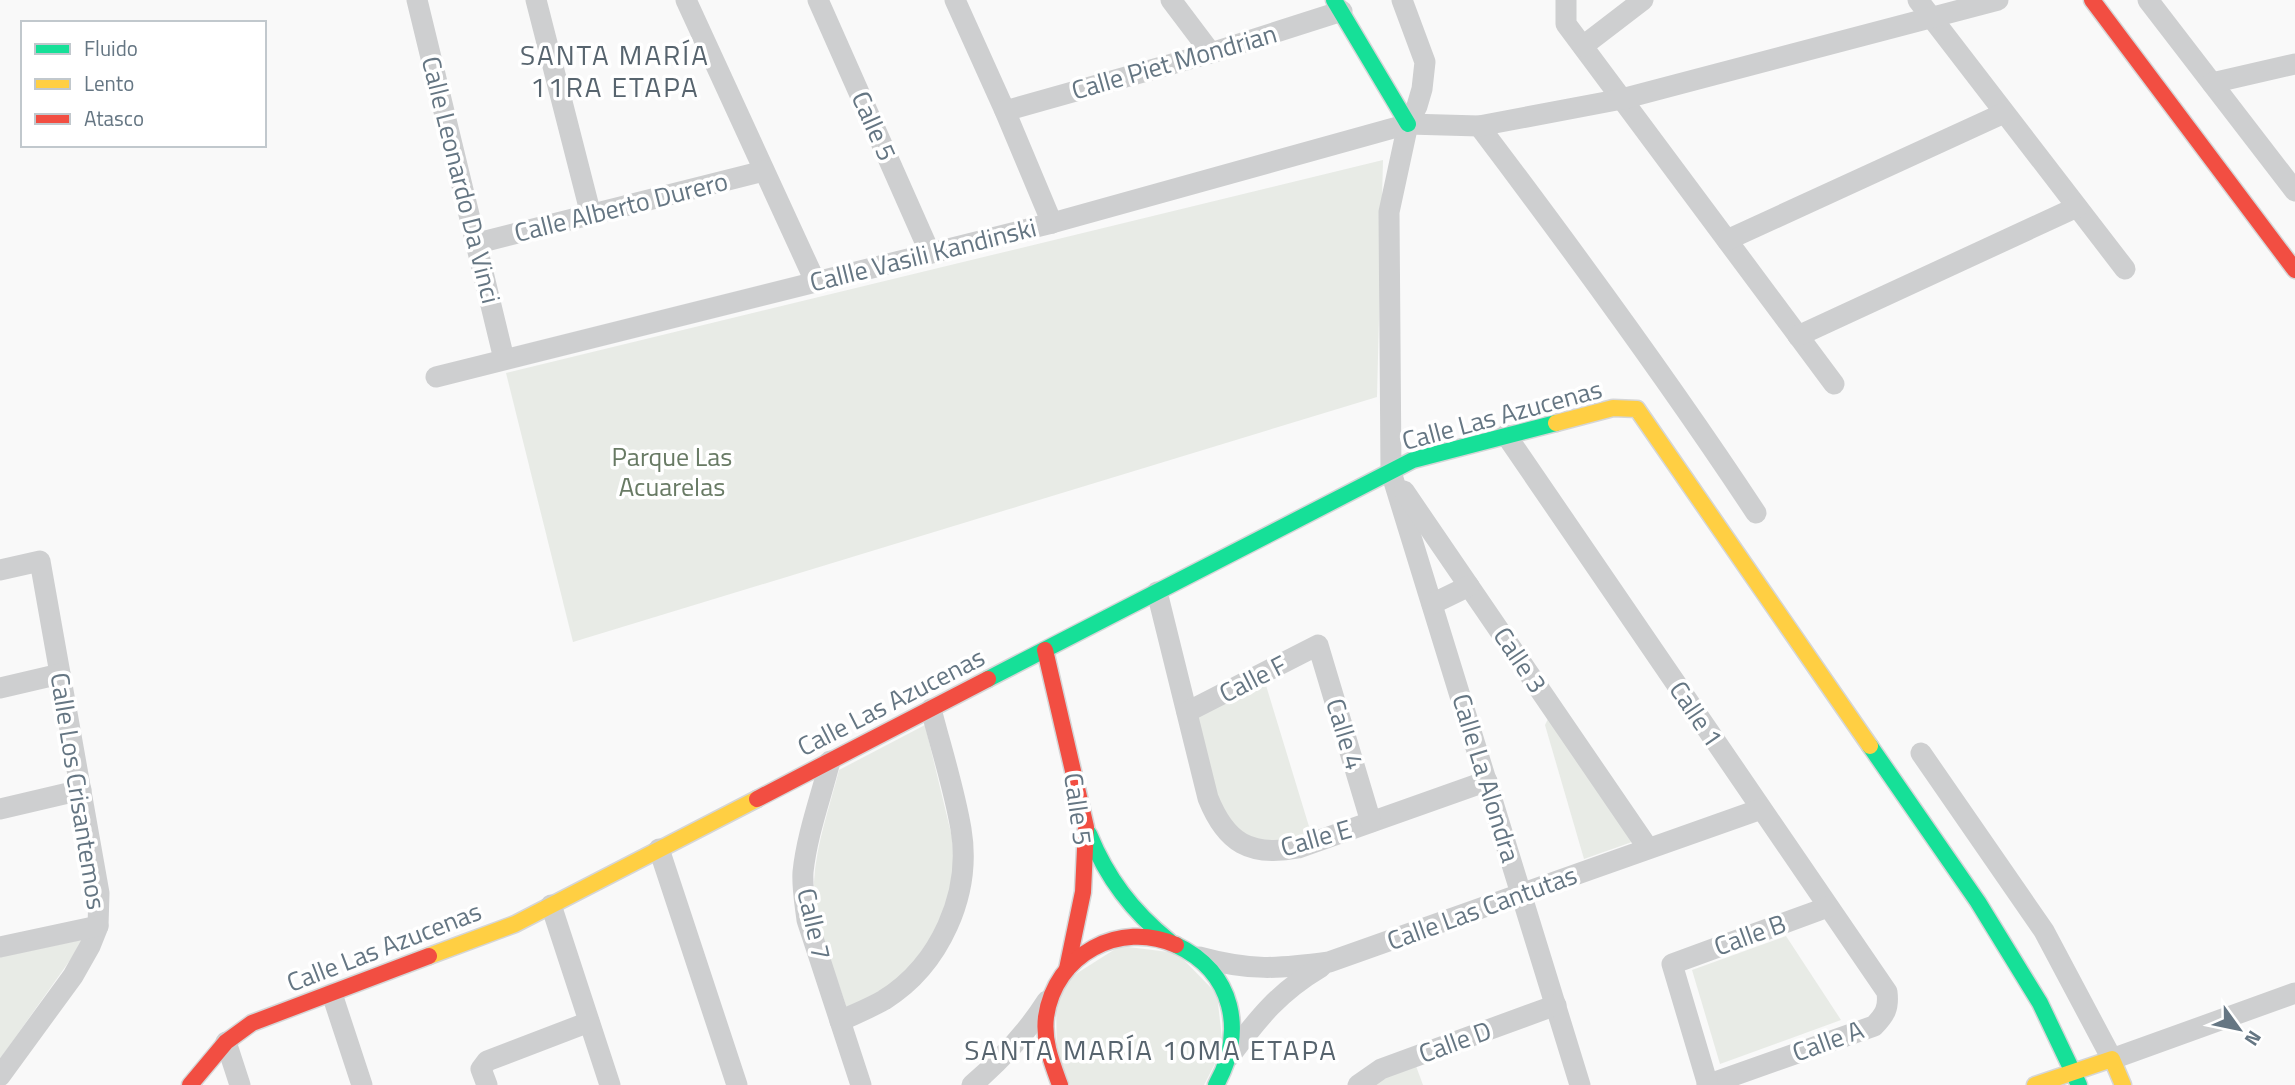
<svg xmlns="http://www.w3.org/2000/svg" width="2295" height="1085" viewBox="0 0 2295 1085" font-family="'Titillium Web',sans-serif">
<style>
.green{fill:#e8ebe6}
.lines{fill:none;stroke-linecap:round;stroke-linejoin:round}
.fast-casing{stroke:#d5d6d7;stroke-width:19}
.slow-casing{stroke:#d5d6d7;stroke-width:19}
.jam-casing{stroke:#d5d6d7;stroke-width:19}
.street{stroke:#cecfd0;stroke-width:21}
.fast{stroke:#16e098;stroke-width:16}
.slow{stroke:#ffcf43;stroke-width:16}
.jam{stroke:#f24e42;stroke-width:16}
.labels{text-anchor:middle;stroke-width:7;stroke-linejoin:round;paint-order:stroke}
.street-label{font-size:26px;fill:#657683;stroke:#fff}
.park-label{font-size:26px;fill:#687a64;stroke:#fff}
.neighbourhood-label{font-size:28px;letter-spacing:2px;fill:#57646e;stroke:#fff}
</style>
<rect width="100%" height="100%" fill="#f9f9f9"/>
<g class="green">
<path d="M1383,160L1377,397L573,642L506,373Z"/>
<path d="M1265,682L1311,833C1302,836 1290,842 1280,842C1212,844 1208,765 1196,716Z"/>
<path d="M1548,719L1632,842L1584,859L1545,725Z"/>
<path d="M925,725L952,837L954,871L948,903L933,935L912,964L886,989L847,1009C836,973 812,917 814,882C816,844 830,806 839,770Z"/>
<path d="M1786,936L1841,1020L1720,1064L1692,970Z"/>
<path d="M85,939L0,1059V957Z"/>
<path d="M1120,946L1177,953L1217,994L1223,1048L1204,1085H1070L1057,1060L1056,1003L1071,977Z"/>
<path d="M1416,1066L1423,1085H1372L1381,1078Z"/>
</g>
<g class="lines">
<defs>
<g id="fast">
<path d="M1334,0L1408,124"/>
<path d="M988,679L1413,460L1556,423"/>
<path d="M1870,746L1978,902L2040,1003L2079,1085"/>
<path d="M1089,834C1107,878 1132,911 1169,941"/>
<path d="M1176,945C1234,972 1246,1032 1216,1085"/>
</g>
<g id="slow">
<path d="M1556,423L1613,408L1637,409L1870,746"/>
<path d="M429,956L515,924L757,799"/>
<path d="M2035,1085L2112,1059L2123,1085"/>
</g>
<g id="jam">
<path d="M2092,0L2295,270"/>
<path d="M1045,650L1086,827L1083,892L1067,969"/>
<path d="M757,799L988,679"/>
<path d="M190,1085L226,1042L252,1023L429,956"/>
<path d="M1060,1085C1052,1063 1043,1041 1046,1017C1055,954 1120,920 1176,945"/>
</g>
</defs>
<use href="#fast" class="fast-casing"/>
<use href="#slow" class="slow-casing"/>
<use href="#jam" class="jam-casing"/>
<g class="street">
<path d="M417,0L504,359"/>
<path d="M536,0L591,215"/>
<path d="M686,0L815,281"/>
<path d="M818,0L930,253"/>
<path d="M955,0L1005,111L1052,223"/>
<path d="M1171,0L1211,53"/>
<path d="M1402,0L1425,62L1422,89L1417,106L1408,124L1389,212L1391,472L1580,1085"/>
<path d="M1566,0V24L1834,384"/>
<path d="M1918,0L2125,269"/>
<path d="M2148,0L2295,191"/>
<path d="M1583,46L1643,0"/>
<path d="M2212,83L2295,64"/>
<path d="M1005,111L1211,53L1342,11"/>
<path d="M1479,126C1575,253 1669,381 1756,513"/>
<path d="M1727,240L2004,113"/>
<path d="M478,243L764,171"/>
<path d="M1798,336L2077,207"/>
<path d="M436,377L1052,223L1408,124L1479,126L1622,99L1998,0"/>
<path d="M1506,435L1887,992C1889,1008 1885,1015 1874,1026L1707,1085"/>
<path d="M1404,491L1648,848"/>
<path d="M0,570L40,561L99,893L98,926L90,946L73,976L0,1076"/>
<path d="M1157,592L1208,798C1226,843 1250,857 1298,848L1487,781"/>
<path d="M1432,604L1469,586"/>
<path d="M0,688L60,674"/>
<path d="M1187,712L1318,645L1371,822"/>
<path d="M1921,753L2044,931L2112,1059L2295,993"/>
<path d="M830,761C821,797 807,834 803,872C802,888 805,904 807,920L861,1085"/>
<path d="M0,809L81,790"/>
<path d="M659,849L737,1085"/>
<path d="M551,905L610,1085"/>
<path d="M0,947L98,926"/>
<path d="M1199,957C1250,971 1278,969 1329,962L1761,809"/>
<path d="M332,994L362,1085"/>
<path d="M840,1021C855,1014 870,1008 884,1000C940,965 972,894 961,829C954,788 941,748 931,709"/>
<path d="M226,1042L240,1085"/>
<path d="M1230,1056C1259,1017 1279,992 1321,967"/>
<path d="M487,1085L481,1069L487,1061L589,1022"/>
<path d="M972,1085C1001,1060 1026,1034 1047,1001"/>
<path d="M1358,1085L1381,1069L1556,1005"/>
<path d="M1708,1085L1672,964L1828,907"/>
</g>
<use href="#fast" class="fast"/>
<use href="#slow" class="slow"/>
<use href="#jam" class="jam"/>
</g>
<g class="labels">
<g class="street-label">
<text transform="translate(1174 62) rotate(-16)" y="9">Calle Piet Mondrian</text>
<text transform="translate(874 126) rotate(66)" y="9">Calle 5</text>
<text transform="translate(461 180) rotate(76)" y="9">Calle Leonardo Da Vinci</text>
<text transform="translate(621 207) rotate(-14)" y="9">Calle Alberto Durero</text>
<text transform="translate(923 255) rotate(-14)" y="9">Callle Vasili Kandinski</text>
<text transform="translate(1502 415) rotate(-15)" y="9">Calle Las Azucenas</text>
<text transform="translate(1520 660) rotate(56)" y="9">Calle 3</text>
<text transform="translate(1253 679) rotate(-27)" y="9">Calle F</text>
<text transform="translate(891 702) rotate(-27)" y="9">Calle Las Azucenas</text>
<text transform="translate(1696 714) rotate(56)" y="9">Calle 1</text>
<text transform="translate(1345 734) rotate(73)" y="9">Calle 4</text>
<text transform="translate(1486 778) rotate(73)" y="9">Calle La Alondra</text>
<text transform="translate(78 791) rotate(81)" y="9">Calle Los Crisantemos</text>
<text transform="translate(1078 809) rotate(82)" y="9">Calle 5</text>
<text transform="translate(1316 838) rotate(-16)" y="9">Calle E</text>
<text transform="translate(1482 908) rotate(-20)" y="9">Calle Las Cantutas</text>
<text transform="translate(814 924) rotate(77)" y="9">Calle 7</text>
<text transform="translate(1750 935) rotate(-20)" y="9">Calle B</text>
<text transform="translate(384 947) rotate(-21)" y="9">Calle Las Azucenas</text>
<text transform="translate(1828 1041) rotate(-20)" y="9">Calle A</text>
<text transform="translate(1455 1042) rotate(-20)" y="9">Calle D</text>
</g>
<g class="park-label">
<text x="672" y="466">Parque Las<tspan x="672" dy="30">Acuarelas</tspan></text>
</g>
<g class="neighbourhood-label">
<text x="615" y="65">SANTA MARÍA<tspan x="615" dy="32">11RA ETAPA</tspan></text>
<text x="1151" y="1060">SANTA MARÍA 10MA ETAPA</text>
</g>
</g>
<rect x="21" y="21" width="245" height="126" fill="#ffffff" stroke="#c1c8cd" stroke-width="2"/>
<rect x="35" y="44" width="35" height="10" fill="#16e098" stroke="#c1c8cd" stroke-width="2"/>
<text x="84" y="56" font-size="21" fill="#657683">Fluido</text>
<rect x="35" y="79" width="35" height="10" fill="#ffcf43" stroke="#c1c8cd" stroke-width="2"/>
<text x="84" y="91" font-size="21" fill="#657683">Lento</text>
<rect x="35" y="114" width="35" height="10" fill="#f24e42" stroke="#c1c8cd" stroke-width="2"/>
<text x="84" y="126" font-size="21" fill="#657683">Atasco</text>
<g transform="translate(2239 1029) rotate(123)" stroke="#ffffff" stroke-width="5" paint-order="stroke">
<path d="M0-5L12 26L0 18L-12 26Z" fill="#657683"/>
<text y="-10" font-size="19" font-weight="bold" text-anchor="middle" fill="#657683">N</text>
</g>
</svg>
